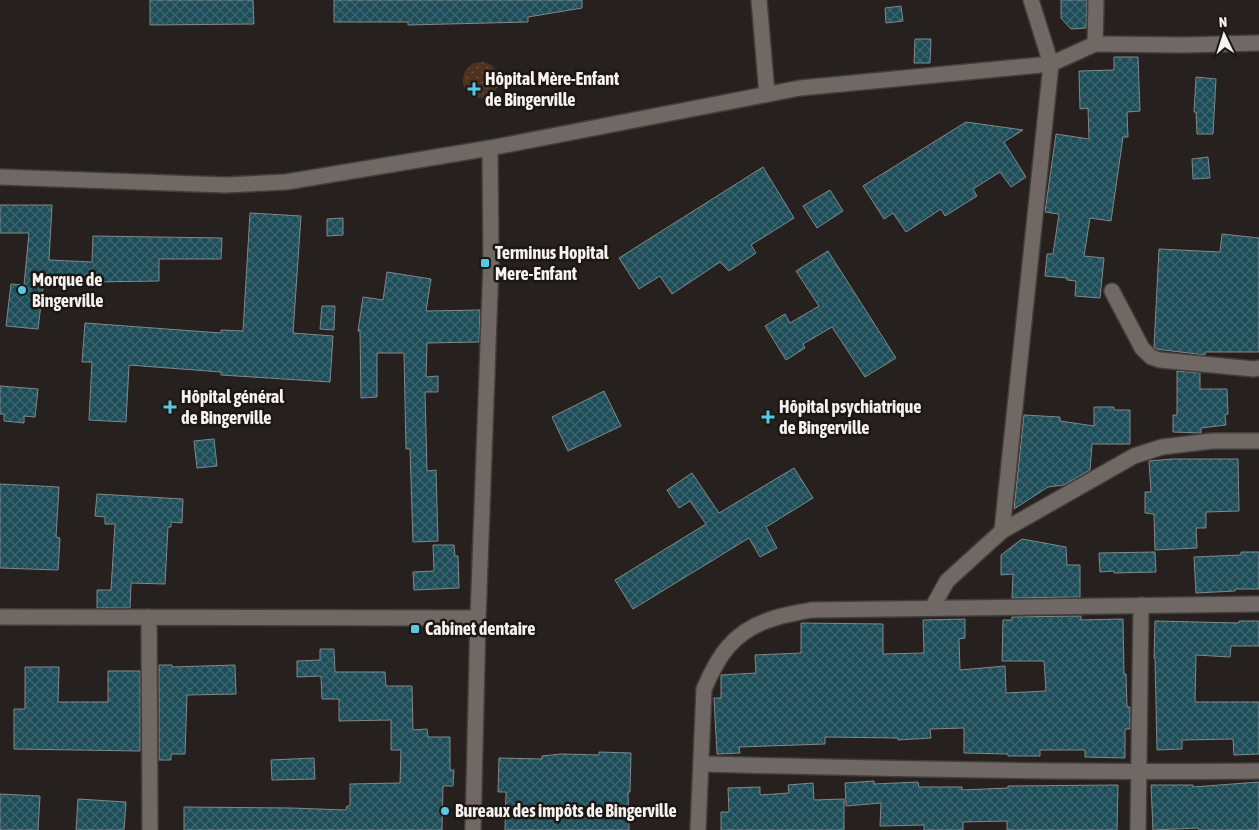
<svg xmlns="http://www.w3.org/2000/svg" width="1259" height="830" viewBox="0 0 1259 830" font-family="'Asap Condensed',sans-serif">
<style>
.grass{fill:url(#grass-dots)}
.building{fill:url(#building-cross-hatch);stroke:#80888a}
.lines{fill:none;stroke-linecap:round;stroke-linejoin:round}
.street-casing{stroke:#423d3b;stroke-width:18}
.street{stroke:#6f6864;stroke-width:15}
.poi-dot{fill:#57c9e2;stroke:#1d1714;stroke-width:2}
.labels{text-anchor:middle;stroke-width:5;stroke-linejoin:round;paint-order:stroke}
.poi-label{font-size:18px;font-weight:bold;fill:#f6f2f0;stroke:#1d1714;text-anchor:start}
</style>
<defs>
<pattern id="grass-dots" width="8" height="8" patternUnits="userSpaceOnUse" patternTransform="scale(1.25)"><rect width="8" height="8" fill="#4e311f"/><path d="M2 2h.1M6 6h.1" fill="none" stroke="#684f40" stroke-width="1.8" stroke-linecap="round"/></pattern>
<pattern id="building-cross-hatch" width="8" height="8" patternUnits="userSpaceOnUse" patternTransform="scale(1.25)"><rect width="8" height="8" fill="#1c4d58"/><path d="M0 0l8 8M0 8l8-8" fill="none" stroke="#3e6770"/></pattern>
</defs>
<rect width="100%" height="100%" fill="#26211e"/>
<circle class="grass" cx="481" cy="80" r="18"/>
<g class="building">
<path d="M150,0H253L254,24L150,25Z"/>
<path d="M334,0H582V8L528,17V22L408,25V22H334Z"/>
<path d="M1061,0H1087L1086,28L1071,29L1061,18Z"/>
<path d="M901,6L903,21L886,23L885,8Z"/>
<path d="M915,39H931L930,63H914Z"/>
<path d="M1114,57H1138L1140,111L1127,112L1128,137H1123L1111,221L1090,218L1084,256L1104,258L1100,298L1075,296L1076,281L1067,280V278L1045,276L1047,254H1053L1059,214L1045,212L1056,134L1089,139L1088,108L1080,109L1079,71L1114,70Z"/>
<path d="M1196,77L1216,79L1213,134H1197L1196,112H1194Z"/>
<path d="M966,122L1023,130L1004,142L1026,177L1011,187L1000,172L973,189L977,196L945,216L941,209L906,232L893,213L884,219L863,186Z"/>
<path d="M1208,157L1210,178L1193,179L1192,159Z"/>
<path d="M763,167L794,218L751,245L756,253L729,271L720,262L672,294L660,276L639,289L619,258Z"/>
<path d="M830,190L843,211L817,228L803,206Z"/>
<path d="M0,205H52L49,260L92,262L93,236L222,238L221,259H159V281L91,282L44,280L38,329L6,326L11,284L24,285L29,233H0Z"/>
<path d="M250,213L301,216L293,333L333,336L330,382L221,375V372L129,365L126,422L89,420L92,362H82L85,323L221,333V330L243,331Z"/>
<path d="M343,218V235L327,236V219Z"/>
<path d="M1222,234L1259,238V352H1205V355L1156,349L1154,347L1159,249L1220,252Z"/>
<path d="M828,251L896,358L865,377L832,327L803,344L805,348L786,360L765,326L785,314L790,323L819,306L796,271Z"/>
<path d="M387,272L431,279L426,311L480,310L479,342L427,343L426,377L438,376V392H425L427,471L436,470L438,541L413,542L410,449H406L404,353H377V397L361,398L360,331H358L363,297L383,300Z"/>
<path d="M322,306H335L334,330L320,329Z"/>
<path d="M1177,371L1200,373V389H1227L1228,414L1225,415L1226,425L1201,428V433L1173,432V415H1177Z"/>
<path d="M0,386L38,389L35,417L24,416V423L4,421V414H0Z"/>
<path d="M604,391L621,426L568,451L552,417Z"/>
<path d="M1094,407H1114V410H1130V444H1092L1090,470L1064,485L1048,487L1014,509L1024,415L1060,417V421L1094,426Z"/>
<path d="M214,439L217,466L197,468L194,441Z"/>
<path d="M1172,459H1238L1239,511L1206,512V528H1196L1197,548L1155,550L1154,514L1145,513V492H1151L1149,461Z"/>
<path d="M794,468L813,498L766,527L777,548L760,557L749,538L633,609L615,580L706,524L690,501L679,508L667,490L692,473L719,513Z"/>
<path d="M0,484L59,487L56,537L60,538L58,570L0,568Z"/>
<path d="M97,494L183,499L182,523L171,522V527H168L165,584L131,583L130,608H97V590H111L115,524H105V517L95,516Z"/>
<path d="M1022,539L1066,547L1067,565H1080V597L1012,598L1013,574L1001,575V555Z"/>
<path d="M433,545H454L455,556H458L459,588L414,590L413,572L434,571Z"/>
<path d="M1155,552L1156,572L1114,573V571L1100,572L1099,553Z"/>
<path d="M1241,552H1259V589H1235V591L1196,593L1194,557L1241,555Z"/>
<path d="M1081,616V620L1123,619L1124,674H1126L1127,707H1130V729H1125V758L1085,757V750H1040V756H1008V754L964,753V728L930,729L931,738L898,740V738L825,737V744L739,747L740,753L717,754L714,698H721V675L756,673L755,655L801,653V623L883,624V654L924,653L923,620L965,619V638L959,639L960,670L1005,666L1006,693L1046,691L1044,661H1002L1003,620H1012V617Z"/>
<path d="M1155,621L1239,623V621H1259V646H1231L1230,657L1196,655L1195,702H1259V754L1234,755L1233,739L1182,740V749L1157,750L1155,658H1154Z"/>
<path d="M320,649H334L335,672H385L386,686H412L413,730L427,729L428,737H450V770H454L453,786H443L442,830H184V807L291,808L346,810L347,806H350V784L400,783L401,750H391V720L339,721V699H322L321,676L297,677V661L320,660Z"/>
<path d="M159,665H172V667L235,665L236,694L187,695L185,754H171V760H159Z"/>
<path d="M25,667H59L58,702H108V671H140V751L14,749V709H25Z"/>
<path d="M599,752L631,753L630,792H628L629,830H505L506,792H498L499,758L542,759V756L561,754L599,755Z"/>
<path d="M314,758L315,779L272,780L271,760Z"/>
<path d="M874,781V784L918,782L919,787H962V790L1008,788V786L1118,785L1117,830H1007V821L963,822V830H924V825L880,826L881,803L846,806L845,783Z"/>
<path d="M1259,782V830H1199L1198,828L1153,830L1151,785H1193V787Z"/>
<path d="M813,783L814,800L844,799V830H721V812H729L728,788L760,787V795L789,793L788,785Z"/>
<path d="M0,794L40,796L38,830H0Z"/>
<path d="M78,799L126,802L124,830H76Z"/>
</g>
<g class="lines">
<defs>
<g id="street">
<path d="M759,0L767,94"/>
<path d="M1095,44L1184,45L1259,43"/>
<path d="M0,177L226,185L286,182L490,148L800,88L1051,64L1095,44L1096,0"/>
<path d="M1112,291L1142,348L1151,357L1160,360L1254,369L1259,368"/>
<path d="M1002,531L1134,456L1162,447L1212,441H1259"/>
<path d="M932,608L947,581L1002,531L1051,64L1031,0"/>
<path d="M0,617L478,618"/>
<path d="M149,617L150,830"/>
<path d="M701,764C887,769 1073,773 1259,771"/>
<path d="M473,830L478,618L491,264L490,148"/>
<path d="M698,830L704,689C718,656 733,632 769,620C782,615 797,613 811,610L1259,604"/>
<path d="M1138,830L1141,605"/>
</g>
</defs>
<use href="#street" class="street-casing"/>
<use href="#street" class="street"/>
</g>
<g class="poi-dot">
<path d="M471.5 81.5h5v5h5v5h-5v5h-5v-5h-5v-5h5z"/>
<rect x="480" y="258" width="10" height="10" rx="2.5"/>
<circle cx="22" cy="290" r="5"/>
<path d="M167.5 399.5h5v5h5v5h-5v5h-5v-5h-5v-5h5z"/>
<path d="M765.5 409.5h5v5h5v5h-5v5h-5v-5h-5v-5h5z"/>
<rect x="410" y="624" width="10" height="10" rx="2.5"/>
<circle cx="445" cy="811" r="5"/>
</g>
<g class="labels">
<g class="poi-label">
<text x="485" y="85">Hôpital Mère-Enfant<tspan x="485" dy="21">de Bingerville</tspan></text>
<text x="495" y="259">Terminus Hopital<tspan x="495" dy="21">Mere-Enfant</tspan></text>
<text x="32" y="286">Morque de<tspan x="32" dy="21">Bingerville</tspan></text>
<text x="181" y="403">Hôpital général<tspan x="181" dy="21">de Bingerville</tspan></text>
<text x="779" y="413">Hôpital psychiatrique<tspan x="779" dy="21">de Bingerville</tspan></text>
<text x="425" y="635">Cabinet dentaire</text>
<text x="455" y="817">Bureaux des impôts de Bingerville</text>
</g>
</g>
<g transform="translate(1224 35) rotate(356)" stroke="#1d1714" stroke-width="4" paint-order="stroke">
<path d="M0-4L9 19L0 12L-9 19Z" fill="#f6f2f0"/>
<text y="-8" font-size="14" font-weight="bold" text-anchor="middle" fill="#f6f2f0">N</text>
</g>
</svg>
